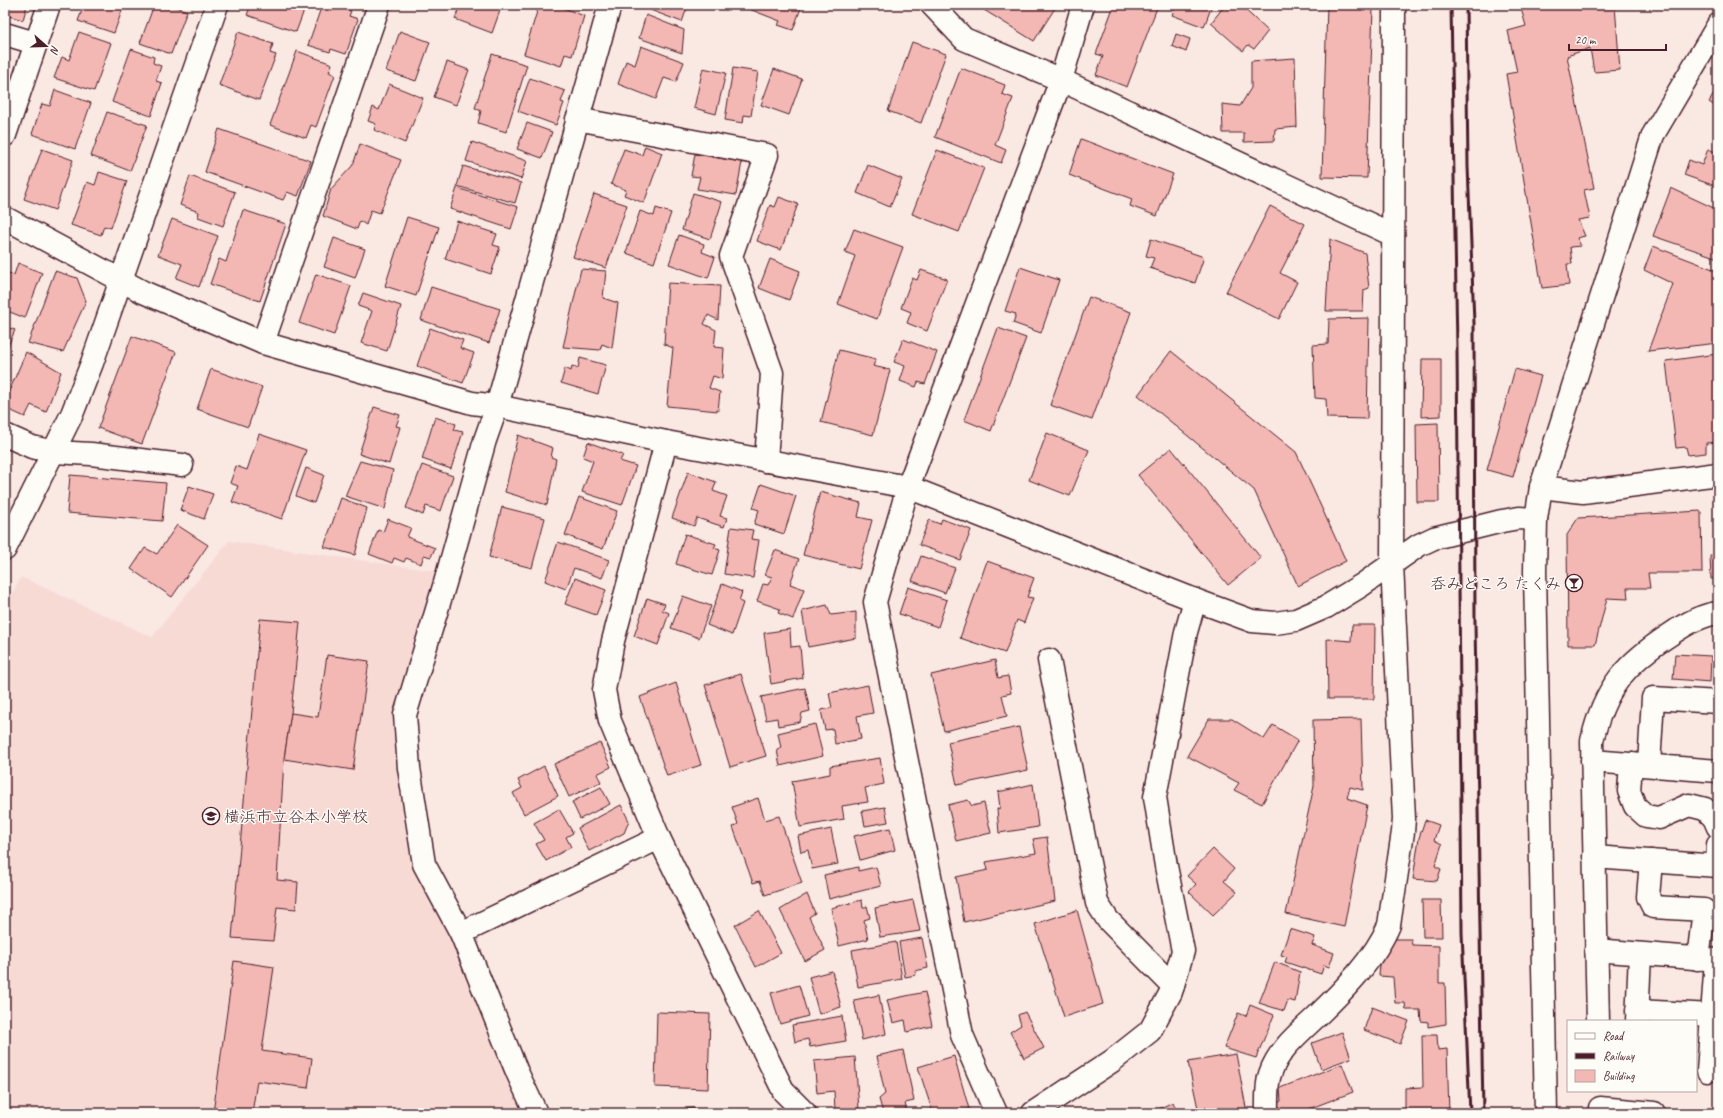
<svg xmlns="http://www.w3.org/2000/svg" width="1723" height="1118" viewBox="0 0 1723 1118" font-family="Caveat,'Klee One',sans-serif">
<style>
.built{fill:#f8dad5}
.building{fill:#f4b8b4;stroke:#4a1f2b}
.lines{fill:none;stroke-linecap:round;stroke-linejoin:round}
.minor-casing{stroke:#4a1f2b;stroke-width:25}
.minor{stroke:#fdfcf7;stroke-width:22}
.rail{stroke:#4a1f2b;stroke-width:3}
.labels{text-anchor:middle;stroke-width:3;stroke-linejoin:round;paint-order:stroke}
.poi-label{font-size:16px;fill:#4a1f2b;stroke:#fdfcf7;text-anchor:end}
</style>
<rect width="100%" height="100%" fill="#fae8e3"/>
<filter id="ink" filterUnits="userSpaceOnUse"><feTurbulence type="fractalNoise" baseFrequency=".025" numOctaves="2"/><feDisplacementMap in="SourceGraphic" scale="8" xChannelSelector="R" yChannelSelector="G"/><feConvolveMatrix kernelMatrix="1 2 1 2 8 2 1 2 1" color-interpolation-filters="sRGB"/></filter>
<g filter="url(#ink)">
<path class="built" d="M229,541L442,572L405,715L424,864L536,1113H5V609L21,577L152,637Z"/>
<g class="building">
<path d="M5,5H27L23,20L5,15Z"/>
<path d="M84,5H124L114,33L78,21Z"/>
<path d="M154,5H171L187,11L171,54L140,43Z"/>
<path d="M251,5H306L296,32L247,15Z"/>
<path d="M322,5H345L344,9L351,11L349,16L358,19L346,54L331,49L330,52L308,45Z"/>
<path d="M449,5H502L492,33L455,19L459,8Z"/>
<path d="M539,5H556L584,16L572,56L565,54L561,66L524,54Z"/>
<path d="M571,5H585L583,9Z"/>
<path d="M637,5H688L682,22Z"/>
<path d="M744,5H802L793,30L778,25L780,21L744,7Z"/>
<path d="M976,5H1057L1034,41Z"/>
<path d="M1114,5H1158L1127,87L1096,75L1103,56L1096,54Z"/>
<path d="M1176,5H1203L1211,8L1204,27L1172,15Z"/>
<path d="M1225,5H1240L1268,31L1254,49L1248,45L1243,51L1211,23Z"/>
<path d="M1327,5H1369L1373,9L1367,178L1322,177Z"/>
<path d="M1520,5L1615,6L1620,70L1594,72L1590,48L1567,56L1594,188L1584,190L1590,218L1578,220L1585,236L1577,238L1581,246L1570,247L1572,264H1567L1569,285L1542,288L1506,74L1517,72L1508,31L1526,26Z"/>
<path d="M646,15L684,30L682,53L639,38Z"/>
<path d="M400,31L430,42L416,81L386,71Z"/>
<path d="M79,32L111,43L94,91L54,78L62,57L69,60Z"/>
<path d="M238,32L273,44L270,53L276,55L259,100L219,85Z"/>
<path d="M1176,34L1190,39L1186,52L1172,46Z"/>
<path d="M912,42L946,54L921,123L888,111Z"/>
<path d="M641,46L684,62L676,82L664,78L656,99L618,84L626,61L635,65Z"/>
<path d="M131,49L154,57L153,63L161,66L156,81L162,83L151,116L112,102Z"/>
<path d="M297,51L332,64L329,72L335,75L316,127L311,125L306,138L270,125Z"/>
<path d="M492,54L527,65L506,132L478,123L481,111L475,108Z"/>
<path d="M1295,58L1297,127L1275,129L1274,141L1244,142V133H1223L1222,104L1240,106L1251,88V61Z"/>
<path d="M447,62L469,70L456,105L434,97Z"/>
<path d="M703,68L726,73L716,114L694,108Z"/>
<path d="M733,68L758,72L751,116L744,115L743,123L725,120Z"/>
<path d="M961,68L1005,85L1002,94L1013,98L995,145L1006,150L1001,163L935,137Z"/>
<path d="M774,69L802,79L789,115L761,105Z"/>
<path d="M530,78L565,91L561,102L564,103L556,125L518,111Z"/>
<path d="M389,84L423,98L405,143L374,130L376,124L368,121L373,107L379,110Z"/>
<path d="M1718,87V108L1709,102Z"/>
<path d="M55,90L91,103L75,149L32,134L42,104L50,106Z"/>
<path d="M107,112L147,125L130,171L91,156Z"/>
<path d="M527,123L552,132L542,158L517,149Z"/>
<path d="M219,129L311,161L298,196L287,192L283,200L205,172Z"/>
<path d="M1081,139L1173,174L1157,216L1130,206L1132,199L1069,175Z"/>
<path d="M472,142L527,161L521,179L466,161Z"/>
<path d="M360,144L401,160L380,213L371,210L366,225L360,221L357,229L323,216L331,189L353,165Z"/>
<path d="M645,146L662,153L644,203L624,195L626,190L611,184L624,149L642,155Z"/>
<path d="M42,149L73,160L55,210L24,199Z"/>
<path d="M1708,149L1718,153V187L1684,175L1689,160L1702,165Z"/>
<path d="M937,150L984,168L959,232L912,214Z"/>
<path d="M695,154L742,162L736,195L697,189L700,177L691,176Z"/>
<path d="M868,165L902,179L890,207L857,193Z"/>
<path d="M463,166L521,183L515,203L457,186Z"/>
<path d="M99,172L127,181L111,228L104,226L101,235L71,225L87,182L95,185Z"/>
<path d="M190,176L235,192L223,226L198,217L199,212L180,205Z"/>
<path d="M457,188L518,207L511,229L450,209Z"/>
<path d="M1671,188L1718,210V258L1653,236Z"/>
<path d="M693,193L722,202L710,239L682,230Z"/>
<path d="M594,194L627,205L606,268L573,257Z"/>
<path d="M779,197L798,204L781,250L757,241L770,205L775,207Z"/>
<path d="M1270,206L1305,224L1280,273L1297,282L1279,319L1226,292Z"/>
<path d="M656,208L671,213L654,263L626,253L640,211L654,216Z"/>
<path d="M243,210L286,224L260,301L210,284L219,259L226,262Z"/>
<path d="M407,217L439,227L416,296L385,286Z"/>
<path d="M172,219L218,236L199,287L176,278L182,264L158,255Z"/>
<path d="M457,221L497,234L493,245L500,247L491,274L445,259Z"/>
<path d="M854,229L903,247L877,319L838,304L855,256L845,252Z"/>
<path d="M679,235L704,244L702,252L715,257L708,278L669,264Z"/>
<path d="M334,238L365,249L355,278L324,267Z"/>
<path d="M1151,239L1204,257L1195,283L1150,268L1154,258L1146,256Z"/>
<path d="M1330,239L1365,253L1369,288L1364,290L1363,311H1326Z"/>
<path d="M1653,246L1718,271V343L1648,351L1673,284L1644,270Z"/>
<path d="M770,259L800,271L789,300L759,288Z"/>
<path d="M18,263L42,273L25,318L5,310V275L6,272L14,275Z"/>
<path d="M1020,267L1059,280L1041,333L1013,323L1016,314L1005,311Z"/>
<path d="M581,269L606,271L603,298L618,303L612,348L602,344L600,350L563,347Z"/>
<path d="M921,270L947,279L927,331L907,323L911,312L901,308L912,278L917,280Z"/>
<path d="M55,271L77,278L86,301L63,352L28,343Z"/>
<path d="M316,274L351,286L334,335L299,323Z"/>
<path d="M668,283L720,286L718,320L708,315L704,324L716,330L714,347L724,348L722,379L713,376L709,388L720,392L718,411L667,406L673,348L664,344Z"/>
<path d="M431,287L500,309L489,343L421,320Z"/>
<path d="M363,293L401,306L387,351L361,343L372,311L358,306Z"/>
<path d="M1089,297L1131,312L1092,420L1050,405Z"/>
<path d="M5,318L9,319L6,327L15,330L5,353Z"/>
<path d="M1369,318L1367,419L1327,418L1326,399L1315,398L1313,345L1328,344L1329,319Z"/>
<path d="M430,328L463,340L460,348L474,353L463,383L417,366Z"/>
<path d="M998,328L1026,338L991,431L964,420Z"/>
<path d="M132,336L176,352L142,444L98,428Z"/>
<path d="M903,339L937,352L925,384L918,382L916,387L900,381L905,366L894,362Z"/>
<path d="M839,350L876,359L873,366L890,370L873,435L821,422Z"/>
<path d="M1171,351L1296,452L1346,561L1298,586L1254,490L1138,395Z"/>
<path d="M26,352L61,372L46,412L31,405L25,417L5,408V401Z"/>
<path d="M1717,354L1718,442L1706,443V453L1688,455L1686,447L1676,448L1666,361Z"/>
<path d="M580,358L606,365L598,394L561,383L565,368L571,371L572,366L578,368Z"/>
<path d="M1422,359H1441V416L1421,417Z"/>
<path d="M211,369L262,387L248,427L197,409Z"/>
<path d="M1515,369L1541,376L1513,477L1487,470Z"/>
<path d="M374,407L400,415L396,426L400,427L389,464L359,454Z"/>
<path d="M435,417L456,424L454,430L463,432L451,469L422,459Z"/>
<path d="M1438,423L1439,502H1417L1416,424Z"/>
<path d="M1047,433L1089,450L1070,496L1029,480Z"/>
<path d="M259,434L306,450L282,519L232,502L238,486L230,483L236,466L247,470Z"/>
<path d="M518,435L553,448L551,457L556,459L547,505L505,492Z"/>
<path d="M588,442L623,455L620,461L636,466L622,505L582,492L593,461L583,457Z"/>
<path d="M1171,448L1261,558L1228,585L1138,475Z"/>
<path d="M360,461L393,470L385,509L345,496Z"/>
<path d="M422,465L453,476L441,511L426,506L423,515L406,508Z"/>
<path d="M306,468L324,475L314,503L296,496Z"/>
<path d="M688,472L716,482L713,491L727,496L720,516L727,518L724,527L697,518L694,526L672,518Z"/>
<path d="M70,475L166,483L162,521L67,513Z"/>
<path d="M761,484L796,496L784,534L754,524L759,510L753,508Z"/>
<path d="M189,486L213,494L204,519L180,510Z"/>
<path d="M820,492L861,503L858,517L872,520L859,569L803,555Z"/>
<path d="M579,497L617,511L603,549L565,535Z"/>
<path d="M341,498L367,508L355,555L324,547Z"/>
<path d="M502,507L545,518L532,568L489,557Z"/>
<path d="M1701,511L1702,573H1648L1650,588H1627L1628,599L1607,598L1595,645H1568L1567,535L1578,518Z"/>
<path d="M388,519L411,528L407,537L435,548L431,557L424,555L421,564L406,558L404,562L394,558L392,563L369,554L378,530L383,532Z"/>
<path d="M942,519L971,530L960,560L919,545L929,520L940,524Z"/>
<path d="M177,525L208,545L172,597L131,569L145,548L157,554Z"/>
<path d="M731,527L753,530L751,539L759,540L753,578L724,574Z"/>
<path d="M685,534L716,544L714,548L720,550L712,575L676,564Z"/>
<path d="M558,542L609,560L602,578L574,568L566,589L545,581Z"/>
<path d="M775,550L799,559L790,584L804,589L793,619L778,613L780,609L757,601L763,584L768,585L772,577L765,575Z"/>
<path d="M1718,553V578L1711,579L1710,556Z"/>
<path d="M921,556L955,568L945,593L912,581Z"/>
<path d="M987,561L1034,578L1027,597L1033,598L1024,623L1017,620L1005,653L960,638Z"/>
<path d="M575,578L606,590L596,615L565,604Z"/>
<path d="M722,584L742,592L739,601L743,603L732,635L707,625Z"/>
<path d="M908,587L947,600L938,627L899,614Z"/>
<path d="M683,596L711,606L699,638L671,628Z"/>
<path d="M647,598L665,604L662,610L669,613L658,645L634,636Z"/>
<path d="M827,605L831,615L856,612V638L808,647L802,611Z"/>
<path d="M260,619L300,622L291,713L284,759L277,880L298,882L296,909L277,907L273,941L232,938Z"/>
<path d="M1352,625H1375L1374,699H1328L1327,639L1351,641Z"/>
<path d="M790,629L791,647L800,646L803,678L771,684L764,633Z"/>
<path d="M1675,654L1711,656L1710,682L1673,679Z"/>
<path d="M327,655L369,661L353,770L284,759L291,713L318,717Z"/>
<path d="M995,660L998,678L1008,676L1011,693L1002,695L1007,716L944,731L931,675Z"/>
<path d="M741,674L766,756L730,767L705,685Z"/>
<path d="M676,683L701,765L667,776L640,697Z"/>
<path d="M868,685L873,713L857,716L861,739L835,744L833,729L825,730L821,710L832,708L829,693Z"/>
<path d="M805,688L810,711L802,713L800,722L778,726L777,718L766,720L761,697Z"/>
<path d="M1209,719H1232L1264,739L1273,725L1298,740L1262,804L1234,790L1239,783L1187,756Z"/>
<path d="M1361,719L1363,790L1350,787L1347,798L1367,805L1344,927L1286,914L1314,786L1313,720Z"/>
<path d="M815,724L823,756L780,766L777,750L781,748L778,733Z"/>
<path d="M1019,727L1028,770L957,785L948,742Z"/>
<path d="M600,743L611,767L597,774L601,782L569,797L554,764Z"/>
<path d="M880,758L884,784L865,788L868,802L842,806L844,819L800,827L792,781L830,774V766Z"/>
<path d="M544,766L558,796L524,814L513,793L522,788L518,780Z"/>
<path d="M1033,784L1038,827L999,833L997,809L1000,808L998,792Z"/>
<path d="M601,787L610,804L580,819L572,802Z"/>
<path d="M758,798L765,820L779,816L802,883L765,895L760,881L753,883L733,827L738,824L732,807Z"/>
<path d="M968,800L972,806L984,803L991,833L956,841L948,805Z"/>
<path d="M621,805L629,821L624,833L589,851L578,828Z"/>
<path d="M885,807L888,822L865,826L862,811Z"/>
<path d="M559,809L573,833L566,837L571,847L546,861L536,844L544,840L534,823Z"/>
<path d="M1425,820L1439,825L1434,840L1442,844L1435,866L1441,869L1437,881L1413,879L1419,838Z"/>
<path d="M890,828L895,850L860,860L854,836Z"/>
<path d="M831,829L838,864L812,869L808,850L801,852L798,836Z"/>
<path d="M1047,837L1055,901L964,922L956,877L988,870L986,862L1036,853L1033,839Z"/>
<path d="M1213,849L1234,869L1224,881L1237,892L1213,915L1189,892L1196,884L1187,876Z"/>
<path d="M858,867V871L876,867L881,886L829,899L824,875Z"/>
<path d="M807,894L815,913L809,917L825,950L805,961L780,910Z"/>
<path d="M862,900L863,908L867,906L870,918L864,920L868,939L839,946L831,908Z"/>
<path d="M913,900L920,931L880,937L875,908Z"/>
<path d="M1422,900H1441L1442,937H1423Z"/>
<path d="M1077,910L1103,1004L1064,1017L1035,924Z"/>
<path d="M759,911L781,953L756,967L735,925Z"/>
<path d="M1290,929L1315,937L1312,945L1334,953L1329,967L1324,965L1321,974L1285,962L1287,957L1281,955Z"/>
<path d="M922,938L928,968L915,971L916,975L905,977L899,942Z"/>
<path d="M1392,939H1411L1412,945L1439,946V983H1445L1446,1024L1428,1027V1022L1421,1021L1420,1010H1406L1405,1003H1395L1393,977L1379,976L1380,964Z"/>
<path d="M896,942L902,979L858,987L852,950Z"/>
<path d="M234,961L274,967L262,1051L312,1058L308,1088L257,1081L252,1113H213Z"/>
<path d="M1275,962L1300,972L1295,1002L1288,1000L1284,1011L1259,1003Z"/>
<path d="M832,971L841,1007L819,1014L809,977Z"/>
<path d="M799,985L808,1016L780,1024L771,993Z"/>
<path d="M925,992L932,1026L907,1032L905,1020L893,1023L887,1000Z"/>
<path d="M879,995L886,1034L862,1040L854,1000Z"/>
<path d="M1250,1005L1274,1015L1256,1058L1224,1048L1238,1013L1246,1016Z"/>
<path d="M1372,1007L1409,1021L1400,1044L1364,1030Z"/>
<path d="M657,1012L710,1014L708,1089L655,1087Z"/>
<path d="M1025,1012L1044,1048L1024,1058L1010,1032L1021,1025L1018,1015Z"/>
<path d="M842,1016L846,1041L810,1047L808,1039L795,1042L792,1025Z"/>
<path d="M1342,1032L1351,1058L1321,1069L1312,1043Z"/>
<path d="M1422,1035H1437L1438,1050L1447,1049L1449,1113H1405V1088L1423,1087Z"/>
<path d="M903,1050L914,1101L905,1103L907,1113H883L879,1099L885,1094L877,1056Z"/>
<path d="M1236,1054L1247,1113H1199L1188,1062Z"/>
<path d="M954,1056L969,1109L956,1113H933L918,1067Z"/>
<path d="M855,1057L859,1109L835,1111L834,1091L817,1093L814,1061Z"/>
<path d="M1342,1064L1353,1092L1298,1113H1279L1275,1105L1281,1101L1280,1088Z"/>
<path d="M1173,1102L1178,1113H1150Z"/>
<path d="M694,1108L695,1113H644Z"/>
</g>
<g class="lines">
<defs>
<g id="minor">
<path d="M932,5L964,39L1061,80L1393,235"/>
<path d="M5,34L35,43"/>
<path d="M577,119L767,155L731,256L772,373L766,461"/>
<path d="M5,135L49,5"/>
<path d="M5,218L143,292L263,343L472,403L497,406L666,442L908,487L1195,600L1252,621L1275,623L1296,620L1326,607L1362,585L1419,545L1434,538L1502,521L1519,518L1536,519"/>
<path d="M263,343L379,5"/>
<path d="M5,435L32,447L54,452L91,454L182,465"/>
<path d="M666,442L613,641L604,690L610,721L659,838L784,1092L805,1113"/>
<path d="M1541,487L1583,492L1718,474"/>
<path d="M5,549L72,414L92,363L217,5"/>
<path d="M1049,660L1097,903L1108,920L1173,986"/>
<path d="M1592,761L1718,771"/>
<path d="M1631,764L1629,791L1635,806L1646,816L1659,818L1689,805L1705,809L1714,818L1718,827"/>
<path d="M1649,765L1653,698L1718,702"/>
<path d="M1594,857L1718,866"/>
<path d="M1651,861L1648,897L1653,907L1704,910L1698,959"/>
<path d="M1717,866L1718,845"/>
<path d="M461,933L659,838"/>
<path d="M1596,950L1718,960"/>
<path d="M1637,1011L1712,1015"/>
<path d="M1598,1021L1592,741C1604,688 1626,663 1671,634C1684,625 1702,615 1718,613"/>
<path d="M1637,1021L1640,954"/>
<path d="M1708,1071L1716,960"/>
<path d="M1600,1108L1654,1113"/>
<path d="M536,1113L517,1072L461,933L424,864L409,768L405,715L445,583L485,440L497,406L610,5"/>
<path d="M996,1113L962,1035L875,602L908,487L1061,80L1083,5"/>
<path d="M1033,1113L1112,1061L1150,1031L1171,992L1183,951L1166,866L1155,797L1186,632L1195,600"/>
<path d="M1267,1113C1267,1101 1266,1085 1270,1074C1278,1050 1298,1034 1316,1017C1342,992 1375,959 1389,925L1403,832L1404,819L1392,564L1394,5"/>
<path d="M1546,1113L1535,572L1536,519L1541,487L1653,135L1718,25"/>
</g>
</defs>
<use href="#minor" class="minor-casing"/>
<use href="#minor" class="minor"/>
<g class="rail">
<path d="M1451,5L1457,348L1462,932L1470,1113"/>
<path d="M1466,5L1468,166L1474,323L1475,623L1483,1113"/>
</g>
</g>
</g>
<defs>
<symbol id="bar-ring" viewBox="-11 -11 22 22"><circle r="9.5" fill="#fdfcf7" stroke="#4a1f2b" stroke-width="1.5"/><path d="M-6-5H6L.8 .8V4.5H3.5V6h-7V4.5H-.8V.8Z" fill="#4a1f2b"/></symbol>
<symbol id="school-ring" viewBox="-11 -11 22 22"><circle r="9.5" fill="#fdfcf7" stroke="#4a1f2b" stroke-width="1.5"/><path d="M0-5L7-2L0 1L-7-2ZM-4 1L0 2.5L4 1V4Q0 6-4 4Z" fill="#4a1f2b"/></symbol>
</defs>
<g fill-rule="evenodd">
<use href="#bar-ring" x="1564" y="573" width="20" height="20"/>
<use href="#school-ring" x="201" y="806" width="20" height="20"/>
</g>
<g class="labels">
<g class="poi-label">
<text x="1561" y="589">呑みどころ たくみ</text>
<text x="224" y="822" text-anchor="start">横浜市立谷本小学校</text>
</g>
</g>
<rect width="1723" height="1118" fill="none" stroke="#fdfcf7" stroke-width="20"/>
<rect x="10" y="10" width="1703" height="1098" fill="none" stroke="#4a1f2b" stroke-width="1.5" filter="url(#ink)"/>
<rect x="1567" y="1020" width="130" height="72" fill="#fdfcf7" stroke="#b5a4a5"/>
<rect x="1575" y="1033" width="20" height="6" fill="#fdfcf7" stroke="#b5a4a5"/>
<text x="1603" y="1040" font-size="12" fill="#4a1f2b">Road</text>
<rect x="1575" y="1053" width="20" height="6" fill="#4a1f2b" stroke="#b5a4a5"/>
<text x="1603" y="1060" font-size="12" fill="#4a1f2b">Railway</text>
<rect x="1575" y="1070" width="20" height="12" fill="#f4b8b4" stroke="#b5a4a5"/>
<text x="1603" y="1080" font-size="12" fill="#4a1f2b">Building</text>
<g transform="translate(46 46) rotate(110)" stroke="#fdfcf7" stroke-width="3" paint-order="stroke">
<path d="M0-3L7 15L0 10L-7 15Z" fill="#4a1f2b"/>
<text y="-6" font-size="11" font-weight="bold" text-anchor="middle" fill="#4a1f2b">N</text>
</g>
<path d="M1569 44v6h97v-6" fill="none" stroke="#4a1f2b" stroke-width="2"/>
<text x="1575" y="44" font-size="12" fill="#4a1f2b" stroke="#fdfcf7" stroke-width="3" paint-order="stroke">20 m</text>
</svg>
